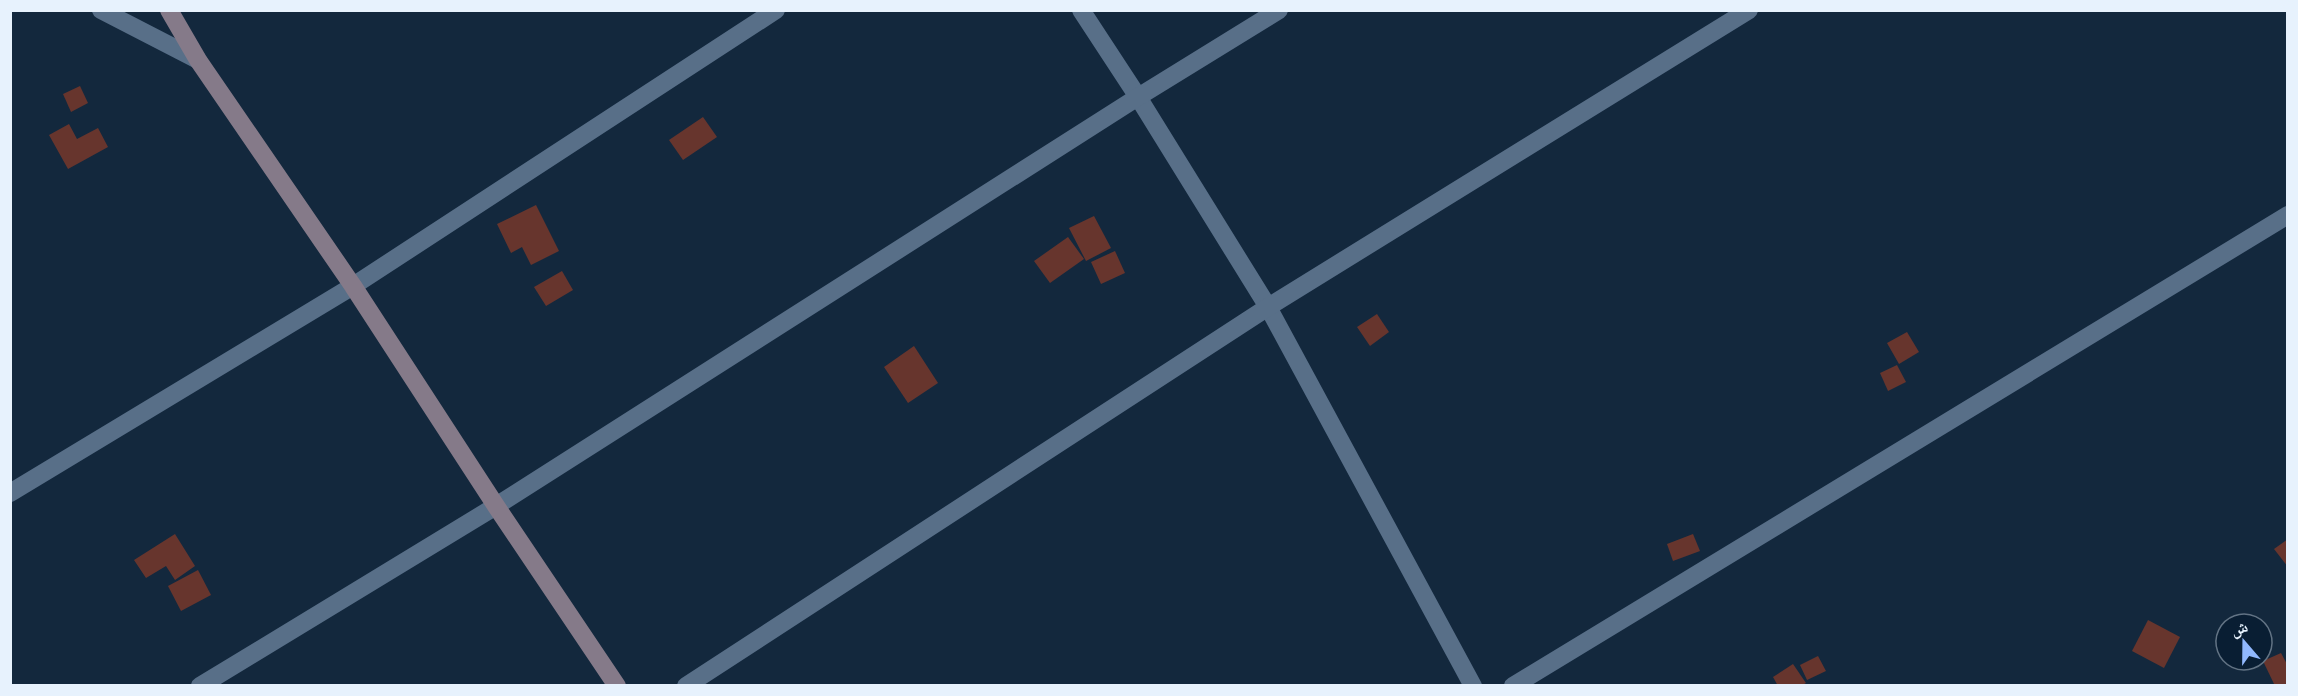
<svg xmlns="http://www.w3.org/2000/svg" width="2298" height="696" viewBox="0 0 2298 696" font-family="Quicksand,'Noto Naskh Arabic',sans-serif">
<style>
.building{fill:#67352d}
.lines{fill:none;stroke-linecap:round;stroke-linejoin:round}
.street{stroke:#586f88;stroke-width:18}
.secondary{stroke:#857a89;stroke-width:18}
</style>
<rect width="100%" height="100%" fill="#13283d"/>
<g class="building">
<path d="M80,86L88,103L71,112L63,94Z"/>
<path d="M703,117L717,137L683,160L669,140Z"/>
<path d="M69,124L77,139L98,128L108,147L68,169L49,135Z"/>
<path d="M536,205L559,251L531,265L522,247L511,253L497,224Z"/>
<path d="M1094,216L1111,248L1086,261L1069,228Z"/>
<path d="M1068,237L1084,259L1050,283L1034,261Z"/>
<path d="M1115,251L1125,273L1101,284L1091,262Z"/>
<path d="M562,271L573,290L546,306L534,287Z"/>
<path d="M1377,314L1389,332L1370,346L1357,327Z"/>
<path d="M1907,332L1919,352L1899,364L1887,343Z"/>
<path d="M914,346L938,383L908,403L884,367Z"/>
<path d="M1897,365L1906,382L1888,391L1880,373Z"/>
<path d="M175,534L195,566L175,580L166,566L146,578L134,560Z"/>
<path d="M1693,534L1700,551L1673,561L1667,544Z"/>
<path d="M2288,539V567L2274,549Z"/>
<path d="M198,570L211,595L181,611L168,586Z"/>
<path d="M2148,620L2180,637L2164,668L2132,651Z"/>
<path d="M2281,653L2288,666V686H2275L2263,661Z"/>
<path d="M1818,656L1826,671L1807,680L1800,665Z"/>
<path d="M1793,664L1806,683L1801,686H1778L1773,677Z"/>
</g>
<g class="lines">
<g class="street">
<path d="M101,10L198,60"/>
<path d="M1081,10L1138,97L1268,307L1473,686"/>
<path d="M10,493L353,286L776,10"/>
<path d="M200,686L496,506L1138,97L1279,10"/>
<path d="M686,686L1268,307L1749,10"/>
<path d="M1513,686L2288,215"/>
</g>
<path class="secondary" d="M169,10L198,60L353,286L496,506L617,686"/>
</g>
<rect width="2298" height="696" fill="none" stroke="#e7f2fd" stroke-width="24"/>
<g transform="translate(2244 642) rotate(340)"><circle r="28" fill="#091e33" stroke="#627384" stroke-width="1.5"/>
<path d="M0-4.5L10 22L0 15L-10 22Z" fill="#91b8fd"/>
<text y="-9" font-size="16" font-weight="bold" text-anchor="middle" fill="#e7f2fd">ش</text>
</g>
</svg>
